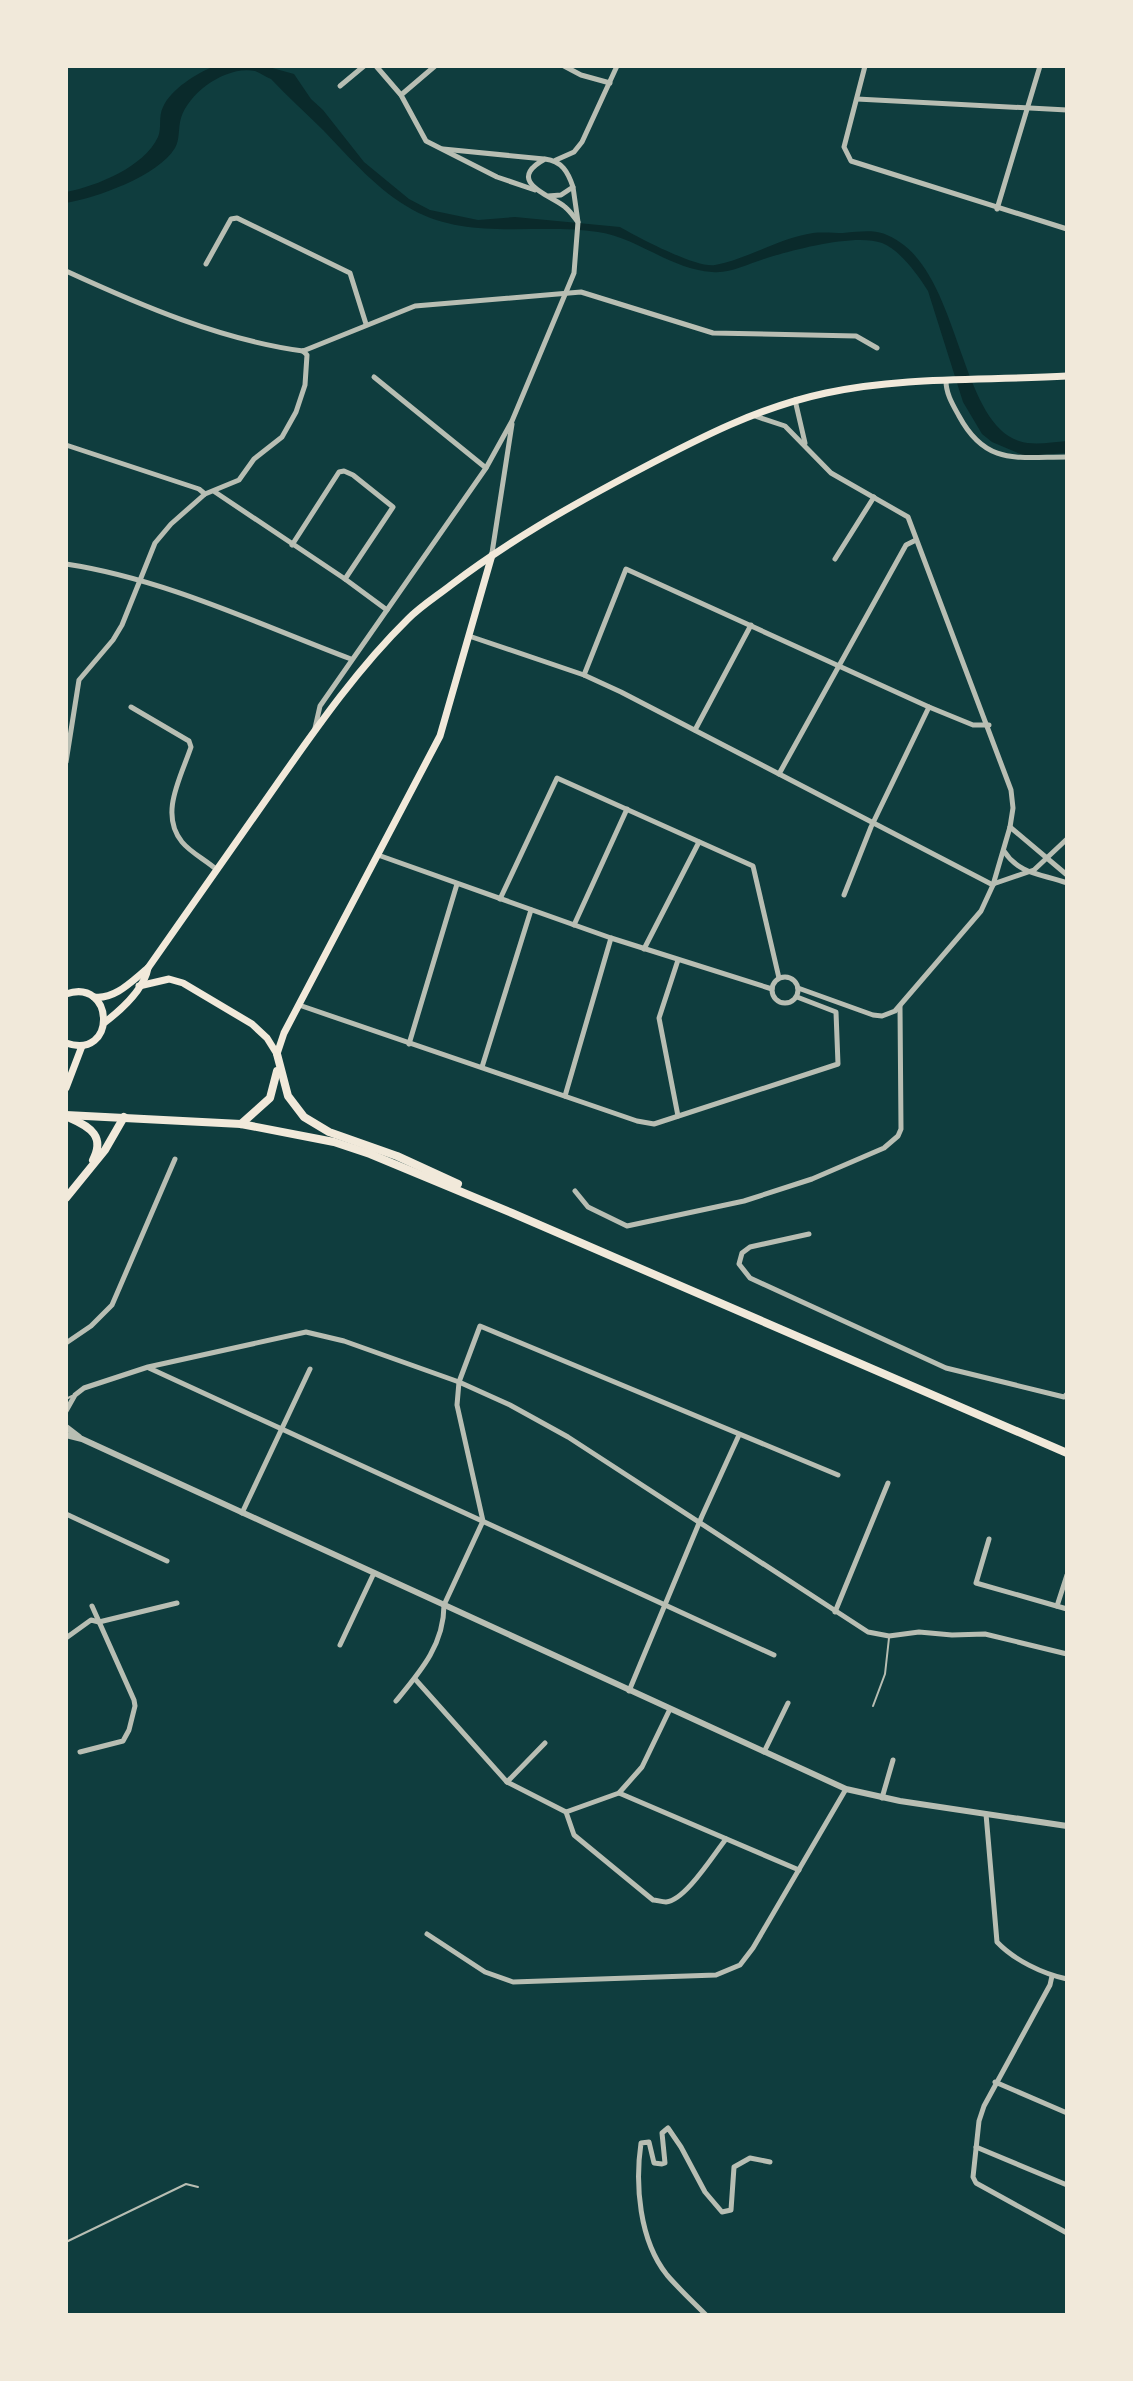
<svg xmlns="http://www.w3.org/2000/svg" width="1133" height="2381" viewBox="0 0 1133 2381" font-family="'Crimson Pro',serif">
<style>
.water{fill:#0a2a2b}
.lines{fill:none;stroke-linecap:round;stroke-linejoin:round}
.service{stroke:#b8beb3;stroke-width:2}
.minor{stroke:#b8beb3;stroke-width:5}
.tertiary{stroke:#b8beb3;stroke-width:6}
.secondary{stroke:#f1e9da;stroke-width:7}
.trunk{stroke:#f1e9da;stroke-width:8}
</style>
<rect width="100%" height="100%" fill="#0f3d3e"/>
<path class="water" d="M215,66H265L294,74L311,99L323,110L364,162L409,199L430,210L478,220L515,217L620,227C637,237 698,269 715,265C748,259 779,238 813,233C823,232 834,233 843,233C868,231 880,228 901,243C960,284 961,422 1019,441C1034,446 1051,442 1067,441V453L1025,456L992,442L982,434L963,402L928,291C918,275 900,250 882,243C855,233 792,250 764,259C747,264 730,274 712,272C670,269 638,238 598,232C537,223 470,241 413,210C377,190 351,159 323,130C306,113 288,97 271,79C266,77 260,73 255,71C227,65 189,92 181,118C178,128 180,140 175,148C158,176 96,198 66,203V192C97,186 144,167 158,137C162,128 158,117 163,107C171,89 197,73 215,66Z"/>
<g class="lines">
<g class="service">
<path d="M66,1399L72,1396"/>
<path d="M873,1706L885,1674L889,1638"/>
<path d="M66,2242L186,2184L198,2187"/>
</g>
<g class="minor">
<path d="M376,66L401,95L426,141L497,177L535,190"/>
<path d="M564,66L581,75L610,83"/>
<path d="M865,66L844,147L851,161L1067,229"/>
<path d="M340,86L364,66"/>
<path d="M401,95L435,66"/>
<path d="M857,99L1067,110"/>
<path d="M443,149L544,159"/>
<path d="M556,160L574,152L582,142L617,66"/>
<path d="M548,196L561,195L573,187C568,172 562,161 545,159C503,182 553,196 565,207C570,211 574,217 578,222"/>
<path d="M997,209L1040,66"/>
<path d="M206,264L231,219L237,218L350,273L366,324"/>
<path d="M66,271C140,305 221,340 303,351"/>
<path d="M303,351L415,306L581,292L713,333L856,336L877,348"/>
<path d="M374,377L486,468"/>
<path d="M946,381C946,394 953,405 959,416C986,466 1017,457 1067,457"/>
<path d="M795,400L805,443"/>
<path d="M755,416L785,426L831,473L908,517L1011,790L1013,808L1010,827L993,885L981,911L895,1011L882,1016L873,1015L798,988"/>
<path d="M66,445L199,489L205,494"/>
<path d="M215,492L345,579L387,610"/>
<path d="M292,545L339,472L344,471L353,475L393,507L345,579"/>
<path d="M492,553L512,424"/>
<path d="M835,559L874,497"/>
<path d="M66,564C165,579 258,624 351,659"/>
<path d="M469,636L584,675L621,692L993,885"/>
<path d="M584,675L626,569L929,707L973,725H989"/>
<path d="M131,707L189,741L191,747C181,777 159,814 182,842C191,853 206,860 217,870"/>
<path d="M315,728L320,706L486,468L512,421L574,273L578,222L573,187"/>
<path d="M695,730L751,625"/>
<path d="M66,762L79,680L113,640L122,625L155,543L171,524L205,494L239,480L254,459L282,437L296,412L305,385L307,355L303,351"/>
<path d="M779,774L906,545L916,540"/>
<path d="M1010,827L1067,875"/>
<path d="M1004,851C1019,875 1043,874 1067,883"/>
<path d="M378,855L611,938L772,989"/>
<path d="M993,884L1034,870L1067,839"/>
<path d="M844,895L871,827L929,707"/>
<path d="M500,899L557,778L753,866L779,978"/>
<path d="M574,925L627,809"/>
<path d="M644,949L699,842"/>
<circle cx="785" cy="990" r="13"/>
<path d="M299,1005L637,1121L654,1124L838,1064L836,1012L797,997"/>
<path d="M409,1044L457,884"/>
<path d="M482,1067L531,910"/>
<path d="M565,1096L611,938"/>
<path d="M678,1116L659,1018L678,960"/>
<path d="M575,1191L588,1207L627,1226L744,1201L812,1179L884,1148L898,1136L901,1129L900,1006"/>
<path d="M809,1234L750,1247L742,1253L739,1264L750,1278L946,1368L1064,1397L1067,1394"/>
<path d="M66,1343L91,1326L112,1305L175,1159"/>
<path d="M149,1368L774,1655"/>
<path d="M66,1411L75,1395L84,1388L148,1367L306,1332L344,1341L459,1382L510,1405L568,1437L868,1632L889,1636L919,1632L952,1635L985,1634L1067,1654"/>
<path d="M242,1513L310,1369"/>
<path d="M66,1514L167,1561"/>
<path d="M989,1539L976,1583L1067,1609"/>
<path d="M1057,1606L1067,1575"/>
<path d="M835,1612L888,1483"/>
<path d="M66,1638L91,1620L99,1622L177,1603"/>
<path d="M340,1645L374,1573"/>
<path d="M415,1679L507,1782L566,1812L574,1835L653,1900C657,1900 661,1902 666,1902C685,1901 714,1854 726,1839"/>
<path d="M629,1691L702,1516L739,1435"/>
<path d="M396,1701C420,1672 444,1645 444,1605L483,1521L457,1405L459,1382L480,1326L838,1475"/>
<path d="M80,1752L123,1741L129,1730L135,1706L134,1700L92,1606"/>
<path d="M764,1752L788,1703"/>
<path d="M507,1782L545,1743"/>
<path d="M619,1793L799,1870"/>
<path d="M882,1798L893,1760"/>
<path d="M566,1812L619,1793L642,1767L670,1709"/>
<path d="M986,1814L997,1942C1014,1960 1043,1974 1067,1979"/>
<path d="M427,1934L485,1972L513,1982L716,1975L740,1965L753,1948L846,1789"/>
<path d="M1052,1976L1050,1985L984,2106L979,2121L973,2177L976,2183L1067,2233"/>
<path d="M995,2082L1067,2113"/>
<path d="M976,2147L1067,2185"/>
<path d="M706,2315C693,2302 679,2289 667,2275C639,2240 635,2184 641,2143L649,2142L654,2163L662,2164L665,2163L662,2133L668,2128L681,2147L705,2192L722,2212L731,2210L734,2167L750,2158L770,2162"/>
</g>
<g class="tertiary">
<path d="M66,1427L79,1437"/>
<path d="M66,1435L82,1439L846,1789L900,1801L1067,1826"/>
</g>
<g class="secondary">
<path d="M139,986L169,979L183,983L252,1024L267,1038L277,1054"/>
<path d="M66,994C115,977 117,1061 66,1043"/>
<path d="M94,997C115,1000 133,980 148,968C191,907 234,846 277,784C317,727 358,668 408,619C421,606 437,596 451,585C509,541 567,508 631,474C694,441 755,408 826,393C905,376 987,381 1067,376"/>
<path d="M104,1023C121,1010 144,989 148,968"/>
<path d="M277,1054L284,1033L440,736L492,555"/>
<path d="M66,1088L82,1046"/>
</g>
<g class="trunk">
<path d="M277,1054L288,1096L304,1117L329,1132L397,1156L458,1184"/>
<path d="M66,1115L241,1124L334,1142L370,1154L512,1213L1067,1453"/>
<path d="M70,1118C91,1127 105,1137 93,1160"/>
<path d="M241,1124L270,1098L277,1071"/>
<path d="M66,1198L105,1150L124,1117"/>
</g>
</g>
<rect width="1133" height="2381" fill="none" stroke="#f1e9da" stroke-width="136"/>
</svg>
